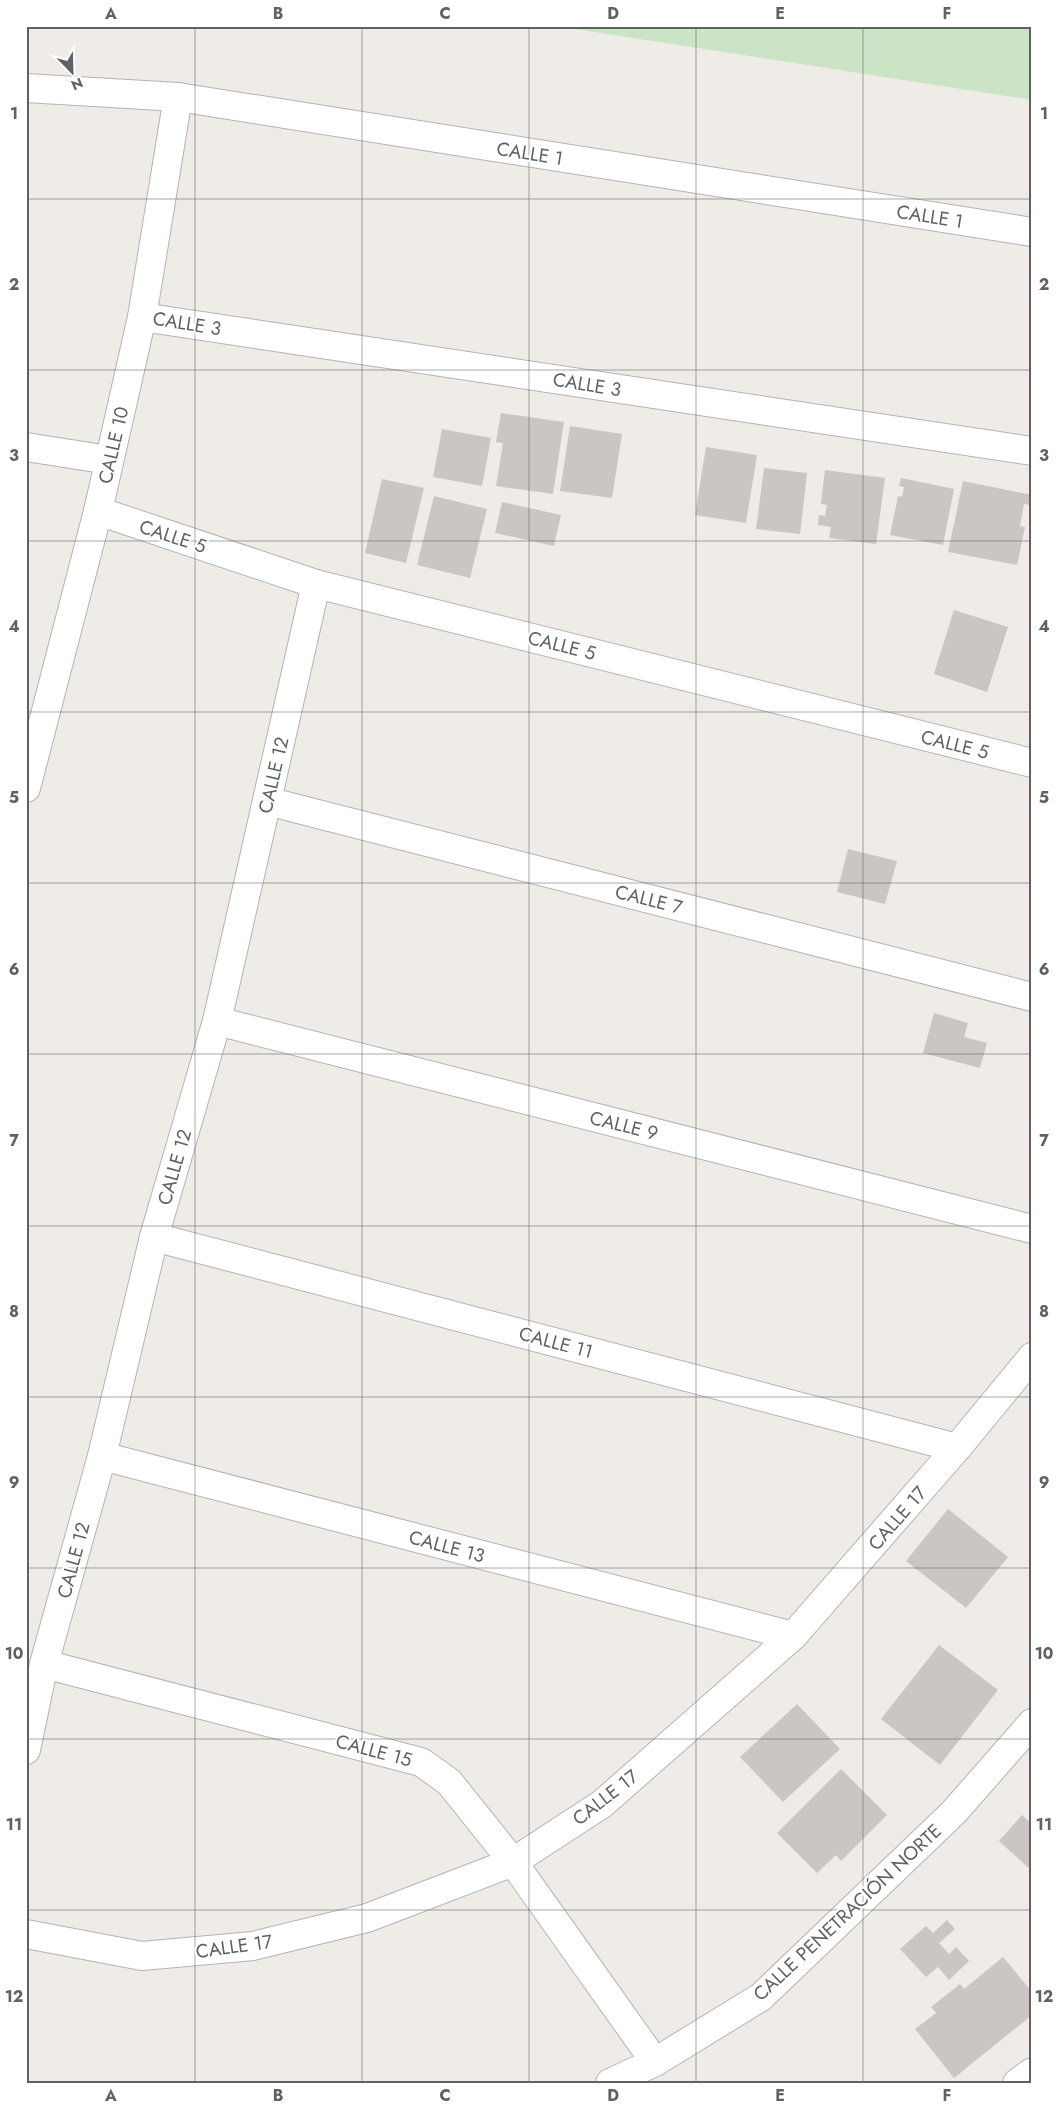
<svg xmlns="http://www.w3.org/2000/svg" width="1058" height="2109" viewBox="0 0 1058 2109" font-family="Jost,sans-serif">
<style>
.green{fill:#cae4c5}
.building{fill:#cac6c2}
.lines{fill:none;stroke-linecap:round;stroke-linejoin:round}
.street-casing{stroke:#b1b4b7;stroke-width:30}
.street{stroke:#fff;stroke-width:28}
.grid{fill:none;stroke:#5e6265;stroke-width:1;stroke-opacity:0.55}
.labels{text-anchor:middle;stroke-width:4;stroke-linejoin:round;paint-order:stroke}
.street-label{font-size:19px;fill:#5e6265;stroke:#fff}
.neatline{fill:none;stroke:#5e6265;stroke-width:2}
.grid-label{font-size:16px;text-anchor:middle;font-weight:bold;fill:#5e6265}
</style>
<rect width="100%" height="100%" fill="#efebe6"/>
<path class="green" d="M556,26H1032V100Z"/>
<g class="building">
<path d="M501,413L564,422L553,494L496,486L503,443L496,442Z"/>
<path d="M570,426L622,434L612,498L560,491Z"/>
<path d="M442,429L491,438L482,486L433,477Z"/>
<path d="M706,447L757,455L746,523L695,515Z"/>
<path d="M764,468L807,473L800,534L756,529Z"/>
<path d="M825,470L885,478L876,544L829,538L831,527L818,525L819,515L825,516L827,505L821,504Z"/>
<path d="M901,478L954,489L943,545L890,535L898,496L902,497L904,487L899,486Z"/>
<path d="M382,479L424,488L406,563L365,553Z"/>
<path d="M963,481L1032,495L1030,505L1024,504L1020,526L1025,527L1017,565L948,552Z"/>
<path d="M434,496L487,509L470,578L417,565Z"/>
<path d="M502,502L561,515L554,546L495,533Z"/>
<path d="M954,610L1008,627L987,692L934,674Z"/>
<path d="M848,849L897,861L885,904L837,892Z"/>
<path d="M934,1013L968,1023L964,1037L987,1043L980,1068L923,1053Z"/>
<path d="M948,1509L1008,1557L966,1608L906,1561Z"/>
<path d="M939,1645L998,1690L940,1765L881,1719Z"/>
<path d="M797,1704L840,1749L783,1802L740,1757Z"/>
<path d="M841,1769L887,1815L841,1861L836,1855L817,1873L777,1833Z"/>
<path d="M1022,1815L1032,1824V1871L999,1841Z"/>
<path d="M947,1920L955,1929L939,1943L949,1954L956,1947L969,1961L949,1980L938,1967L926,1977L900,1949L926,1926L933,1933Z"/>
<path d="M1003,1957L1032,1992V2015L954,2078L915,2029L936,2013L931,2007L960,1984L964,1989Z"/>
</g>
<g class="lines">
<defs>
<g id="street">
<path d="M26,88L178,97L1032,232"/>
<path d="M142,317L1032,451"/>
<path d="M26,447L109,460"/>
<path d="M98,511L316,584L1032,763"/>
<path d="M26,788L98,511L142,317L178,97"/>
<path d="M267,801L1032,997"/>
<path d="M217,1021L1032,1229"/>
<path d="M154,1237L957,1448"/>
<path d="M102,1456L793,1636"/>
<path d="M44,1664L421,1762L449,1782L513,1862L655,2062"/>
<path d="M26,1750L44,1664L102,1456L154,1237L217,1021L316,584"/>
<path d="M26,1934L142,1956L253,1946L367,1918L513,1862L602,1804L793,1636L957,1448L1032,1357"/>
<path d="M610,2083L655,2062L761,1997L954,1812L1032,1723"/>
<path d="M1017,2083L1032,2072"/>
</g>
</defs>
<use href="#street" class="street-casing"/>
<use href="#street" class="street"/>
</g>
<path class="grid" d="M195,26V2083M362,26V2083M529,26V2083M696,26V2083M863,26V2083M26,199H1032M26,370H1032M26,541H1032M26,712H1032M26,883H1032M26,1054H1032M26,1226H1032M26,1397H1032M26,1568H1032M26,1739H1032M26,1910H1032"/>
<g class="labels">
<g class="street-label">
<text transform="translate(530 153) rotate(9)" y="7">CALLE 1</text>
<text transform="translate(930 216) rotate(9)" y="7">CALLE 1</text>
<text transform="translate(187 323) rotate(9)" y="7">CALLE 3</text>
<text transform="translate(587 384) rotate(9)" y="7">CALLE 3</text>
<text transform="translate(113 445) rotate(-77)" y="7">CALLE 10</text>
<text transform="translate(173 536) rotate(18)" y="7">CALLE 5</text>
<text transform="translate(562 645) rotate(14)" y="7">CALLE 5</text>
<text transform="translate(955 744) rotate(14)" y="7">CALLE 5</text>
<text transform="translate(273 775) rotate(-77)" y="7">CALLE 12</text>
<text transform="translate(649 899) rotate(14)" y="7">CALLE 7</text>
<text transform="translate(624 1125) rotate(14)" y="7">CALLE 9</text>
<text transform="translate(174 1167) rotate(-74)" y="7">CALLE 12</text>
<text transform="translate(556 1342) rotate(15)" y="7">CALLE 11</text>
<text transform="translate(897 1518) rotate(-49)" y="7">CALLE 17</text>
<text transform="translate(447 1546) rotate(15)" y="7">CALLE 13</text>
<text transform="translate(73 1560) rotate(-75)" y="7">CALLE 12</text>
<text transform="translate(374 1750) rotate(15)" y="7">CALLE 15</text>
<text transform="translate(605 1797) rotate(-38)" y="7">CALLE 17</text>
<text transform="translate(847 1912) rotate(-43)" y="7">CALLE PENETRACIÓN NORTE</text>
<text transform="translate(234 1946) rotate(-8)" y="7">CALLE 17</text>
</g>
</g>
<rect width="1058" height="2109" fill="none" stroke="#ffffff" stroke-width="55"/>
<g transform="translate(72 72) rotate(157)" stroke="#ffffff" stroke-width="4" paint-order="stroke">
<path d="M0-4L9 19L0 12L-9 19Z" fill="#5e6265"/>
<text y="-8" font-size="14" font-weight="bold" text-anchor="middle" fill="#5e6265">N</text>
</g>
<rect x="28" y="28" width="1002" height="2054" class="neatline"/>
<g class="grid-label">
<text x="111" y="19">A</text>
<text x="278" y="19">B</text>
<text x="445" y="19">C</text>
<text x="613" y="19">D</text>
<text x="780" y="19">E</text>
<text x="947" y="19">F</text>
<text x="14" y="119">1</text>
<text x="1044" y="119">1</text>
<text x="14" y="290">2</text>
<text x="1044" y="290">2</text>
<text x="14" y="461">3</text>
<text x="1044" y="461">3</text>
<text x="14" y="632">4</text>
<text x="1044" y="632">4</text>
<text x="14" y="803">5</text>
<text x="1044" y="803">5</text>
<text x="14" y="975">6</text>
<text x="1044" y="975">6</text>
<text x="14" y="1146">7</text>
<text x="1044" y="1146">7</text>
<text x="14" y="1317">8</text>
<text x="1044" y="1317">8</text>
<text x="14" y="1488">9</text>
<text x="1044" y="1488">9</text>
<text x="14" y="1659">10</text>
<text x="1044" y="1659">10</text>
<text x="14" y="1830">11</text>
<text x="1044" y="1830">11</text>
<text x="14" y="2002">12</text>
<text x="1044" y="2002">12</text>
<text x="111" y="2101">A</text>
<text x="278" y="2101">B</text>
<text x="445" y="2101">C</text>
<text x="613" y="2101">D</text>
<text x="780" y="2101">E</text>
<text x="947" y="2101">F</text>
</g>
</svg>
